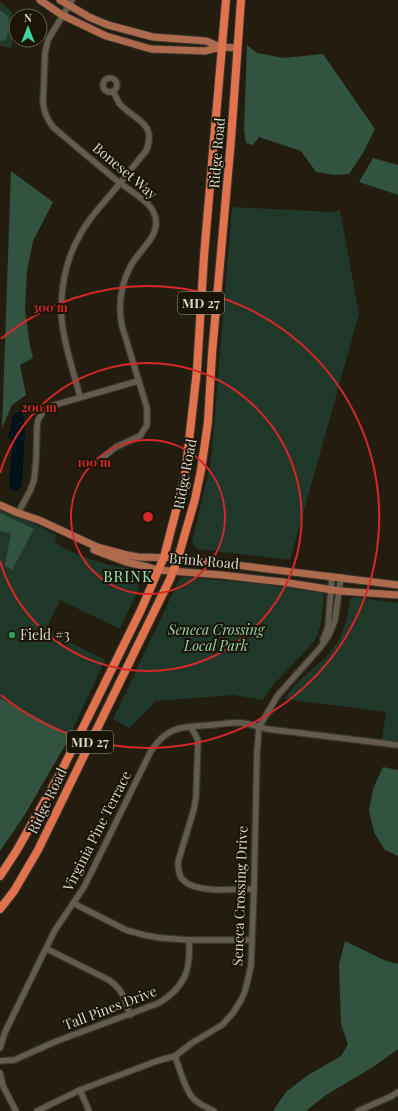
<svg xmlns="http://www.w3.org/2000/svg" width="398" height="1111" viewBox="0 0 398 1111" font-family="'Playfair Display',serif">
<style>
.green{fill:#20382a}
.forest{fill:#31533f}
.water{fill:#001219}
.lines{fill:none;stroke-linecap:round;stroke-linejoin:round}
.minor-casing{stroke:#39352d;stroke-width:8}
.major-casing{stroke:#39352d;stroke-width:9}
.highway-casing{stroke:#39352d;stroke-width:10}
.minor{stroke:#635c4c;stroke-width:5.5}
.major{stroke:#ae6a4d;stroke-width:7}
.highway{stroke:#e0734e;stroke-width:8}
.ring{fill:none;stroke:#d62828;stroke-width:2}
.leisure-dot{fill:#2e9e5b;stroke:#191406;stroke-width:1.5}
.labels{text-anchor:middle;stroke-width:4;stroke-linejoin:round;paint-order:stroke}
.shield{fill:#191406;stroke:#a09c92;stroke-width:1}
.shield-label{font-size:13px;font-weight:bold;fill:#dad7ce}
.street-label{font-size:14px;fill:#dad7ce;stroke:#191406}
.park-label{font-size:14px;font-style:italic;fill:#94d2ad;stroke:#191406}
.poi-label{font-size:14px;fill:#dad7ce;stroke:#191406;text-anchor:start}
.neighbourhood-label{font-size:15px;letter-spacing:1px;fill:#91e8c2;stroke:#191406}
.centre{fill:#d62828;stroke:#191406;stroke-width:2}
.ring-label{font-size:12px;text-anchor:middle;font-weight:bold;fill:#d62828;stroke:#191406;stroke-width:4;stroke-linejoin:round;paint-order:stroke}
</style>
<rect width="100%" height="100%" fill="#221d0f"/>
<g class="green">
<path d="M0,1L12,12V48L0,46V42L7,39L2,11L0,10Z"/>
<path d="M232,207L331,212L340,210L359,314L290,560L197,549L192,542L211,462Z"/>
<path d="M0,505L57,536L54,542C78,557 104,565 132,569L139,588L120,629L60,600L46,630L105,660L65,746L0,833Z"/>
<path d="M182,577L252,583L324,593V594L321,624L316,638L311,645L274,684L263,700L233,695L156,701L129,728L113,719L179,580Z"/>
<path d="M353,597L398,603V742L382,740L386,712L285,699C291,689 299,680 308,673C314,667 321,662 327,656C342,640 348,621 350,599Z"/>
</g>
<g class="forest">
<path d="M0,10L9,17L7,39L0,42Z"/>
<path d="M247,45L257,53L284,58L323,54L375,129L363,153L349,174L336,175L316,172L301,151L259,137L253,145L246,143L244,130Z"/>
<path d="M373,158L398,165V195L359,182Z"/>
<path d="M11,171L53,202L33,241L27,271L25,311L30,346L33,358L20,365L26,395L12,405L2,428Z"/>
<path d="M0,513L34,529L12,570L5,565L11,533L0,531Z"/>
<path d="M0,698L71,735L24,816L0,851Z"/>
<path d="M383,767L398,770V856L385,850L374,832L369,811L373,789Z"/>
<path d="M345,941L386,961L398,964V1049L373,1067L326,1095L306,1111H273L286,1092L308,1075L341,1056L348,1044L341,1024L339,964Z"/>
</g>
<path class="water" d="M19,411L23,414L25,431L22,485L18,492L11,489L9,482L13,442L7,437L11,429L12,416Z"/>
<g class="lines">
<defs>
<g id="minor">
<path d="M72,0L48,40L45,53L43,103C44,113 47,119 53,127C75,146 98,165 121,184C130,190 149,202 153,211C165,234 139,249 130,267C121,285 118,306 122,326L147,408V425L140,436L116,447L101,459"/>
<circle cx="110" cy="85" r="7"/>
<path d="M80,397C74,373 65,348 62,323C59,294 65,260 80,235C88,219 100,207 111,194C123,180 134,165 146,151C158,122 133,120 119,103C117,99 115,95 113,91"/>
<path d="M18,513L30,491L34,480L36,461L37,426L38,420L43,412L51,406L138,381"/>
<path d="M323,640L328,627L332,576"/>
<path d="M191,727L198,740L196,797L194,809L178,862C178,868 179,876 183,880C197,894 236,889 254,889"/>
<path d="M73,903L126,930L144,935L161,938L189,940H252"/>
<path d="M47,949L109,980C123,990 125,999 130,1015"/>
<path d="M0,1048L5,1032L55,930L84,887L94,867L151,751C168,725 184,727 212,725C222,724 233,722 243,723C251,724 259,727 267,729L398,745"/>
<path d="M175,1056C179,1067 185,1089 192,1097C198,1104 206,1107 214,1111"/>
<path d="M0,1061L14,1060L57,1041L159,1003C185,987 191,970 189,940"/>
<path d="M0,1073L3,1086L16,1111"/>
<path d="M80,1090L89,1111"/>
<path d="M37,1111L80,1090L157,1061L175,1056L192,1043L222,1025L233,1013L241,1000L245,991L251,966L254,889L257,752L259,727L278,695L320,648L329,635L335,620L341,577"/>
<path d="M358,1111L392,1096L398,1092"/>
</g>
<g id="major">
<path d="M40,0L62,15L106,36L151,49L205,51L221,47"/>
<path d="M60,0L89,17L108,25L153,37L206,41L221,47L237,48"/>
<path d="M0,505L18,513L39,520L97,547L127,555L138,557L178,558L398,585"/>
<path d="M94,550L126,562L148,567L158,570L222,575L283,582L339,591L398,595"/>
</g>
<g id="highway">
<path d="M0,876L17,850L62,770L141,610L164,557L185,476L197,370L204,256L226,0"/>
<path d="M0,909L14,891L38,850L170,579L178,558L195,499L201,470L208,422L212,354L231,140L241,0"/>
</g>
</defs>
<use href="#minor" class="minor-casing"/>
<use href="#major" class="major-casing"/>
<use href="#highway" class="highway-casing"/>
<use href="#minor" class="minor"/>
<use href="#major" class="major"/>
<use href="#highway" class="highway"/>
</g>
<g class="ring">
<circle cx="148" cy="517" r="77"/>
<path d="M0 473A154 154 0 1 1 0 561"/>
<path d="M1 339A231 231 0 1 1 1 695"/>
</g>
<circle class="leisure-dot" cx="12" cy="635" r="4"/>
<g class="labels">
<g class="shield">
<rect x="178" y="292" width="46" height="22" rx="3"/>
<rect x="67" y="731" width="46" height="22" rx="3"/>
</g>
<g class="shield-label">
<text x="201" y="308">MD 27</text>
<text x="90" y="747">MD 27</text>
</g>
<g class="street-label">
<text transform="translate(217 153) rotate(-85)" y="5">Ridge Road</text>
<text transform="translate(125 171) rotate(40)" y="5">Boneset Way</text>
<text transform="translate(185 474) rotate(-79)" y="5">Ridge Road</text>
<text transform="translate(204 561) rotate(5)" y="5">Brink Road</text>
<text transform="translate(47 801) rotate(-64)" y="5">Ridge Road</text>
<text transform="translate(97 831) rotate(-63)" y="5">Virginia Pine Terrace</text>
<text transform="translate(240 896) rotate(-88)" y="5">Seneca Crossing Drive</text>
<text transform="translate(110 1008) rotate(-21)" y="5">Tall Pines Drive</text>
</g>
<g class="park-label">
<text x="216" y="635">Seneca Crossing<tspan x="216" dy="16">Local Park</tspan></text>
</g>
<g class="poi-label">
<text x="20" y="640">Field #3</text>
</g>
<g class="neighbourhood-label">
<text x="128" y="582">BRINK</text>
</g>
</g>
<circle cx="148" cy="517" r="6" class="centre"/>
<g class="ring-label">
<text x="50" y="312">300 m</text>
<text x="39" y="412">200 m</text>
<text x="94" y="467">100 m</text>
</g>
<g transform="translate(28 28)"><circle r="19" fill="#191406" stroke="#666256"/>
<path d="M0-3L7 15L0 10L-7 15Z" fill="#42d4a1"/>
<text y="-6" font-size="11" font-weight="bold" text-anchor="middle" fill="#dad7ce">N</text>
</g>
</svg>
